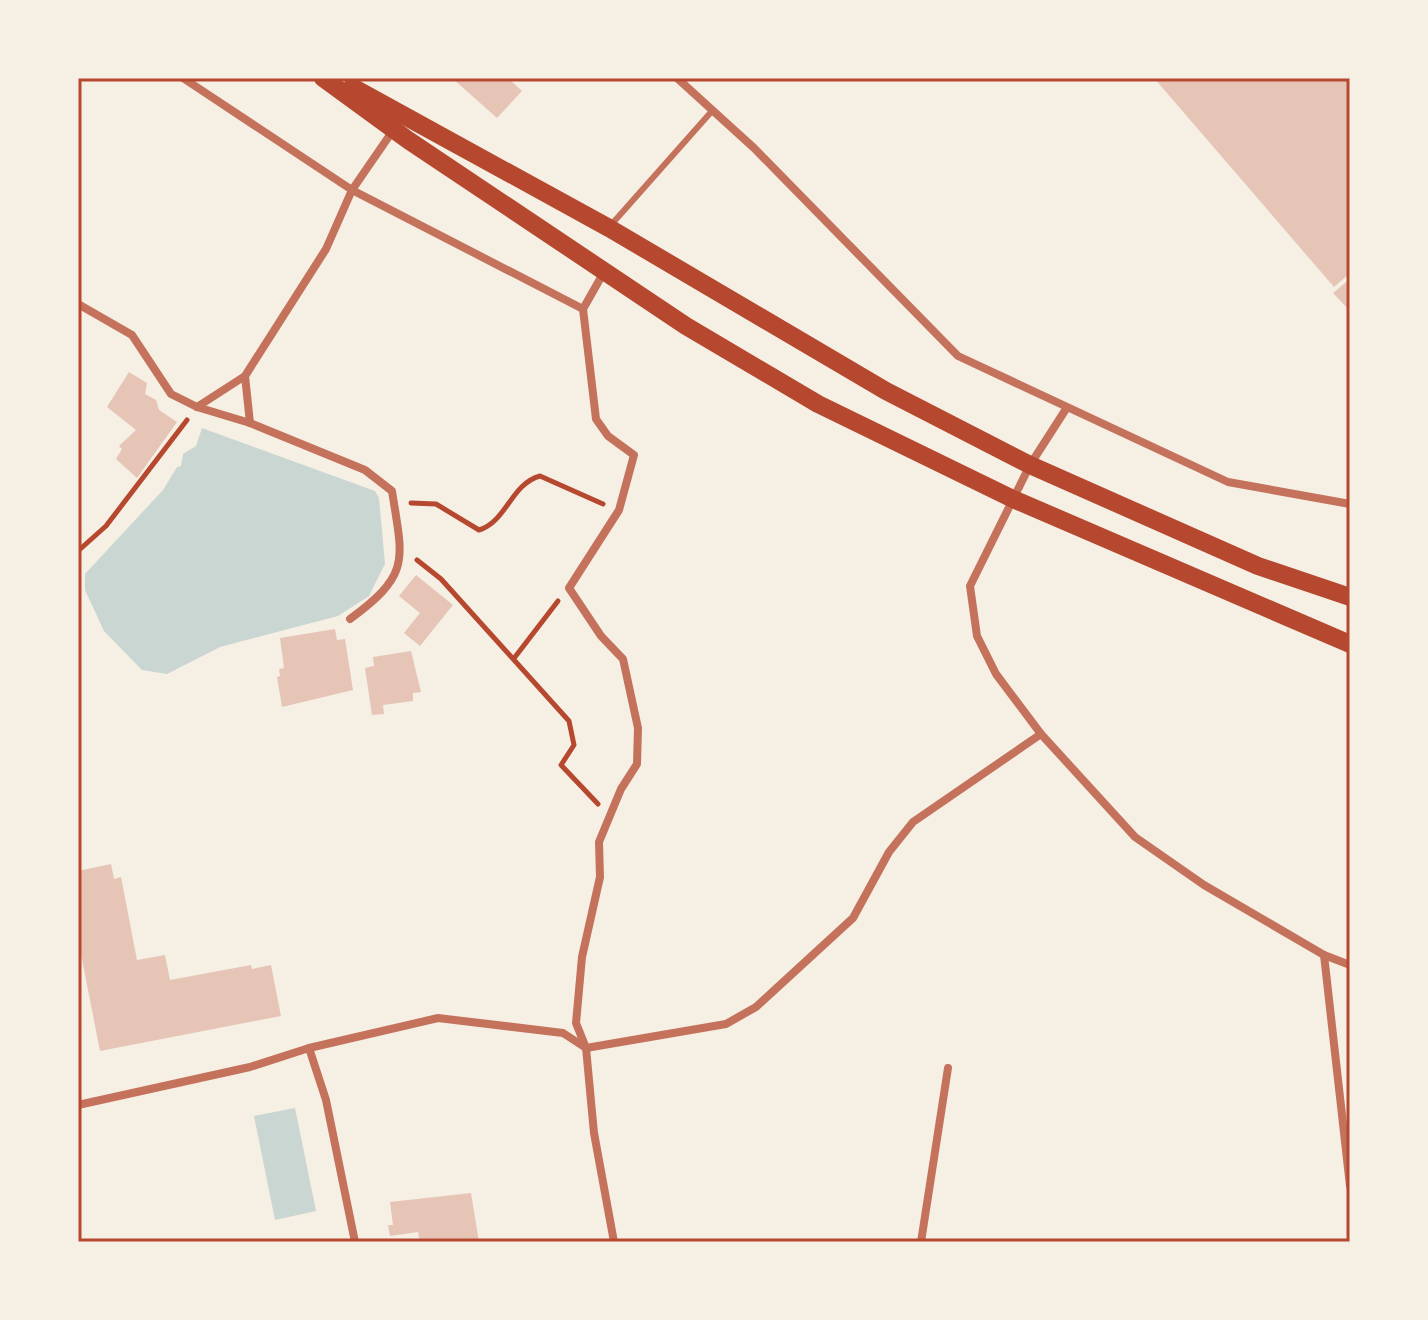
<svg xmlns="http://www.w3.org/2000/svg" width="1428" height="1320" viewBox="0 0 1428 1320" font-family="Jost,sans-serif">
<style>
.water{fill:#c9d6d2}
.building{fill:#e6c5b7}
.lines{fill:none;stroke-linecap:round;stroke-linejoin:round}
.path{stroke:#b5482f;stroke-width:5}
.service{stroke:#c5725c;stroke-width:6}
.minor{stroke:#c5725c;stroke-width:8}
.primary{stroke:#b5482f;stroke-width:18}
.neatline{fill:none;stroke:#b5482f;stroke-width:3}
</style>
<rect width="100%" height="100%" fill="#f6efe4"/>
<g class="water">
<path d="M202,428L375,491L379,498L385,564L369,596L338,616L220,647L167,674L142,670L104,631L85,590V574L163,490L177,467L181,466L183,454L196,446Z"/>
<path d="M295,1108L316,1211L275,1220L254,1116Z"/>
</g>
<g class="building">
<path d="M452,78H508L522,91L497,118Z"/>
<path d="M1154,78H1350V273L1334,287Z"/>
<path d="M1350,279V311L1333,293Z"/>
<path d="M129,372L147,383L145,394L156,400L159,410L177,422L137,478L116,459L122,449L119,446L136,430L107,407Z"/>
<path d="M416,575L453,605L420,646L404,633L420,613L399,596Z"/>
<path d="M335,629L337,640L345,639L353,690L282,707L277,677L280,676L279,669L284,668L280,638Z"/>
<path d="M411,651L421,692L413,693V701L383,705L384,714L372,715L365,668L374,666L373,657Z"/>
<path d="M111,864L114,879L121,877L137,960L165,955L170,980L251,965L252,969L271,965L281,1016L100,1051L78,939V871Z"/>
<path d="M471,1193L479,1242H420L418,1232L390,1236L388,1225H393L390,1202Z"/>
</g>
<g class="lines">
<g class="path">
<path d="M411,503L436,504L479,530C507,521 511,484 540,476L603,504"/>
<path d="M78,551L106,526L187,420"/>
<path d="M417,560L441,579L569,721L574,745L561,765L598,804"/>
<path d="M515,657L558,601"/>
</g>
<path class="service" d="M611,225L712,111"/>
<g class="minor">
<path d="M183,78L352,190L583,309"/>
<path d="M677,78L754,148L958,356L1228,482L1350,504"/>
<path d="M604,272L583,309L596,419L608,436L634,455L619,510L569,588L601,636L623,659L638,728L637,764L621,789L599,842L600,877L582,957L576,1023L586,1048L594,1133L614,1242"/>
<path d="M78,304L132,335L171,394L197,407L250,423L365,470L392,491C403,561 411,574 350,619"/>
<path d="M197,407L245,376"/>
<path d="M1066,409L1030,465L970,586L977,636L996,674L1041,734L1135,837L1204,885L1324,955L1350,965"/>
<path d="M250,423L245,376L326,249L352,190L394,129"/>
<path d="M1324,955L1350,1186"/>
<path d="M309,1048L326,1100L355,1242"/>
<path d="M78,1105L250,1067L309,1048L438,1018L563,1033L586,1048L726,1024L756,1007L853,918L889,852L913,822L1041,734"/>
<path d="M921,1242L948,1068"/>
</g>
<g class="primary">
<path d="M323,78L408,140L686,326L818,404L1013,499L1350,644"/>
<path d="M352,87L609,228L886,391L1030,465L1258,566L1350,597"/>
</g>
</g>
<rect width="1428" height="1320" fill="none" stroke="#f6efe4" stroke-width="160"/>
<rect x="80" y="80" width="1268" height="1160" class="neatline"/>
</svg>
